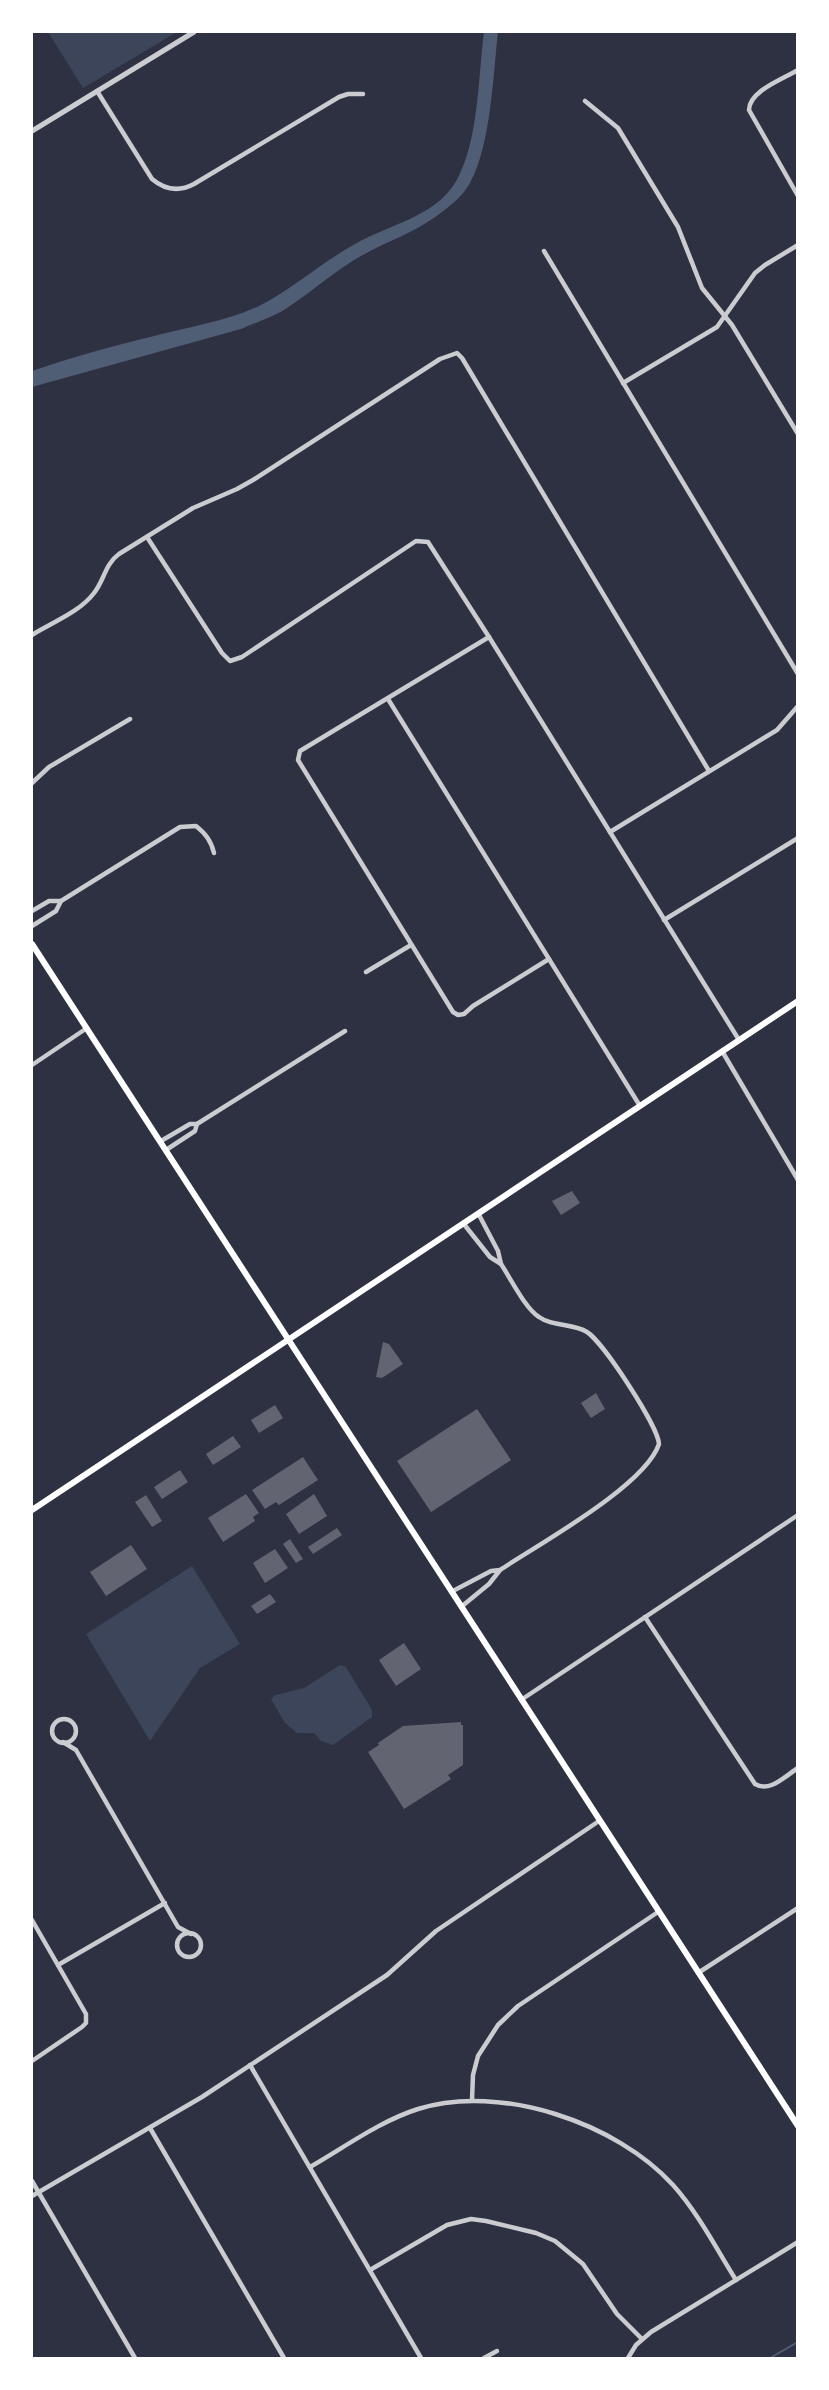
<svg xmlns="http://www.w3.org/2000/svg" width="829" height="2390" viewBox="0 0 829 2390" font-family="Roboto,sans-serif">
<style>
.green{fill:#3c4559}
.water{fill:#4f5d75}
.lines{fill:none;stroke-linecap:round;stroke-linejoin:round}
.stream{stroke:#4f5d75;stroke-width:2}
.building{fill:#626471}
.minor{stroke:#caccd0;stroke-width:4.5}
.tertiary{stroke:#caccd0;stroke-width:5}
.secondary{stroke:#fff;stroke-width:6}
</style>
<rect width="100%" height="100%" fill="#2d3142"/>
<g class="green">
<path d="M48,32H177L83,88Z"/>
<path d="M192,1566L240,1644L200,1668L150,1741L86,1634Z"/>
<path d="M340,1665L346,1667L372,1710V1717L333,1745L321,1741L314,1733H297L285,1723L271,1699L275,1695L304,1688Z"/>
</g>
<path class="water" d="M484,32H498C493,75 491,145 470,183C462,197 450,206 438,215C414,233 387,241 361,256C336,270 314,290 290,306C276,316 257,322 241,329L32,387V371C72,357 113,346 154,336C189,327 227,321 259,306C293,289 322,262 355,244C388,225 434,217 455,183C479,143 478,77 484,32Z"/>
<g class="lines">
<path class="stream" d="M770,2358L798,2342"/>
</g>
<g class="building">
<path d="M572,1191L580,1203L561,1215L552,1201Z"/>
<path d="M383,1342L389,1344L403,1364L382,1378L376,1377Z"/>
<path d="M596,1393L605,1409L591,1418L581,1403Z"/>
<path d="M275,1405L283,1418L259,1433L251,1420Z"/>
<path d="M477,1409L511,1460L431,1512L397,1461Z"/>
<path d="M233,1436L241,1447L213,1465L206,1454Z"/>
<path d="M303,1457L318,1480L279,1505L276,1502L265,1509L252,1490Z"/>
<path d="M180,1470L188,1482L162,1499L154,1487Z"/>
<path d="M246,1494L259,1513L253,1517L255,1521L223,1542L208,1518Z"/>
<path d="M314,1494L327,1516L299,1534L286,1514Z"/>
<path d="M146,1495L162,1521L152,1527L135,1502Z"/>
<path d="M337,1528L342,1535L313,1554L308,1547Z"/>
<path d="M290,1539L303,1559L296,1563L283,1544Z"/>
<path d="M131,1545L147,1569L106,1596L90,1572Z"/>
<path d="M275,1549L288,1568L265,1583L253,1563Z"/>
<path d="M270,1594L276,1602L257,1614L251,1606Z"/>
<path d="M404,1643L421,1669L396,1686L379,1660Z"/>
<path d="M461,1722V1725H463V1765L448,1775L451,1779L404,1809L368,1752L379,1745L378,1743L403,1726Z"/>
</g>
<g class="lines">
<g class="minor">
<path d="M798,70C783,79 749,91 749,110L798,196"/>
<path d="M97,91L152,179C165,190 179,192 194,184L339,97L348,94H363"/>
<path d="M585,101L618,128L678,227L702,288L732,325L798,434"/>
<path d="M544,251L798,674"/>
<path d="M623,383L717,327L755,273L765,265L798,245"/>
<path d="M147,537L222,653L230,661L242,657L416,541L428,542L489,637L739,1040"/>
<path d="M32,635C51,623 80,612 94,593C104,581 105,564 119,554L193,508L237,489L253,480L440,359L457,353L462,358L709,771"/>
<path d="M489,637L300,751L298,760L453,1012L458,1015L464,1014L473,1006L549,959"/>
<path d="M388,699L640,1106"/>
<path d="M32,783L49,767L130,719"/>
<path d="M610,832L777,730L798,706"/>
<path d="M32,911L49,901H61"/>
<path d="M664,920L798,838"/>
<path d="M32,926L56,911L61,901L180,827L196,826C206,834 211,841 214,853"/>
<path d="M366,972L411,945"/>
<path d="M722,1051L798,1180"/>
<path d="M32,1065L87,1028"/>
<path d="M161,1141L190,1124H197L345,1031"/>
<path d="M166,1150L195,1131L197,1124"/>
<path d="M463,1223L490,1257L501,1264L498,1251L478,1213"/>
<path d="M500,1570C539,1544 645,1486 659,1444C658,1426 603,1342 587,1332C573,1323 553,1327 539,1317C525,1308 511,1279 501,1264"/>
<path d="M451,1592L491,1571L500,1570L489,1584L461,1607"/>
<path d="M645,1617L755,1784C770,1793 785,1776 798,1768"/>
<path d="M521,1700L798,1515"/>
<circle cx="64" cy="1731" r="12"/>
<path d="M63,1742L76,1750L178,1927L191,1934"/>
<path d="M32,1920L86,2014V2023L82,2027L32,2061"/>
<circle cx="189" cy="1945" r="12"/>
<path d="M58,1965L165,1903"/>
<path d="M698,1973L798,1908"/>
<path d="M250,2065L421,2358"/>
<path d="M472,2100L473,2075L478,2056L498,2025L518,2006L658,1912"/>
<path d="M150,2128L284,2358"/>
<path d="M310,2167C345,2147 380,2121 418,2109C500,2083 617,2123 673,2185C698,2213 716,2248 736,2280"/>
<path d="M32,2181L135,2358"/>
<path d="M32,2196L202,2097L387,1975L436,1931L599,1821"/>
<path d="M370,2270L447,2225L471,2219L486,2221L536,2233L555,2241L583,2264L617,2314L642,2339"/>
<path d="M484,2358L497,2351"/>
<path d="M628,2358L636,2345L651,2332L798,2242"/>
</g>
<path class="tertiary" d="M32,131L194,32"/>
<g class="secondary">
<path d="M32,944L798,2126"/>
<path d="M32,1510L798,1001"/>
</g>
</g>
<rect width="829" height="2390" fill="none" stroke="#ffffff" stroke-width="66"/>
</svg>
